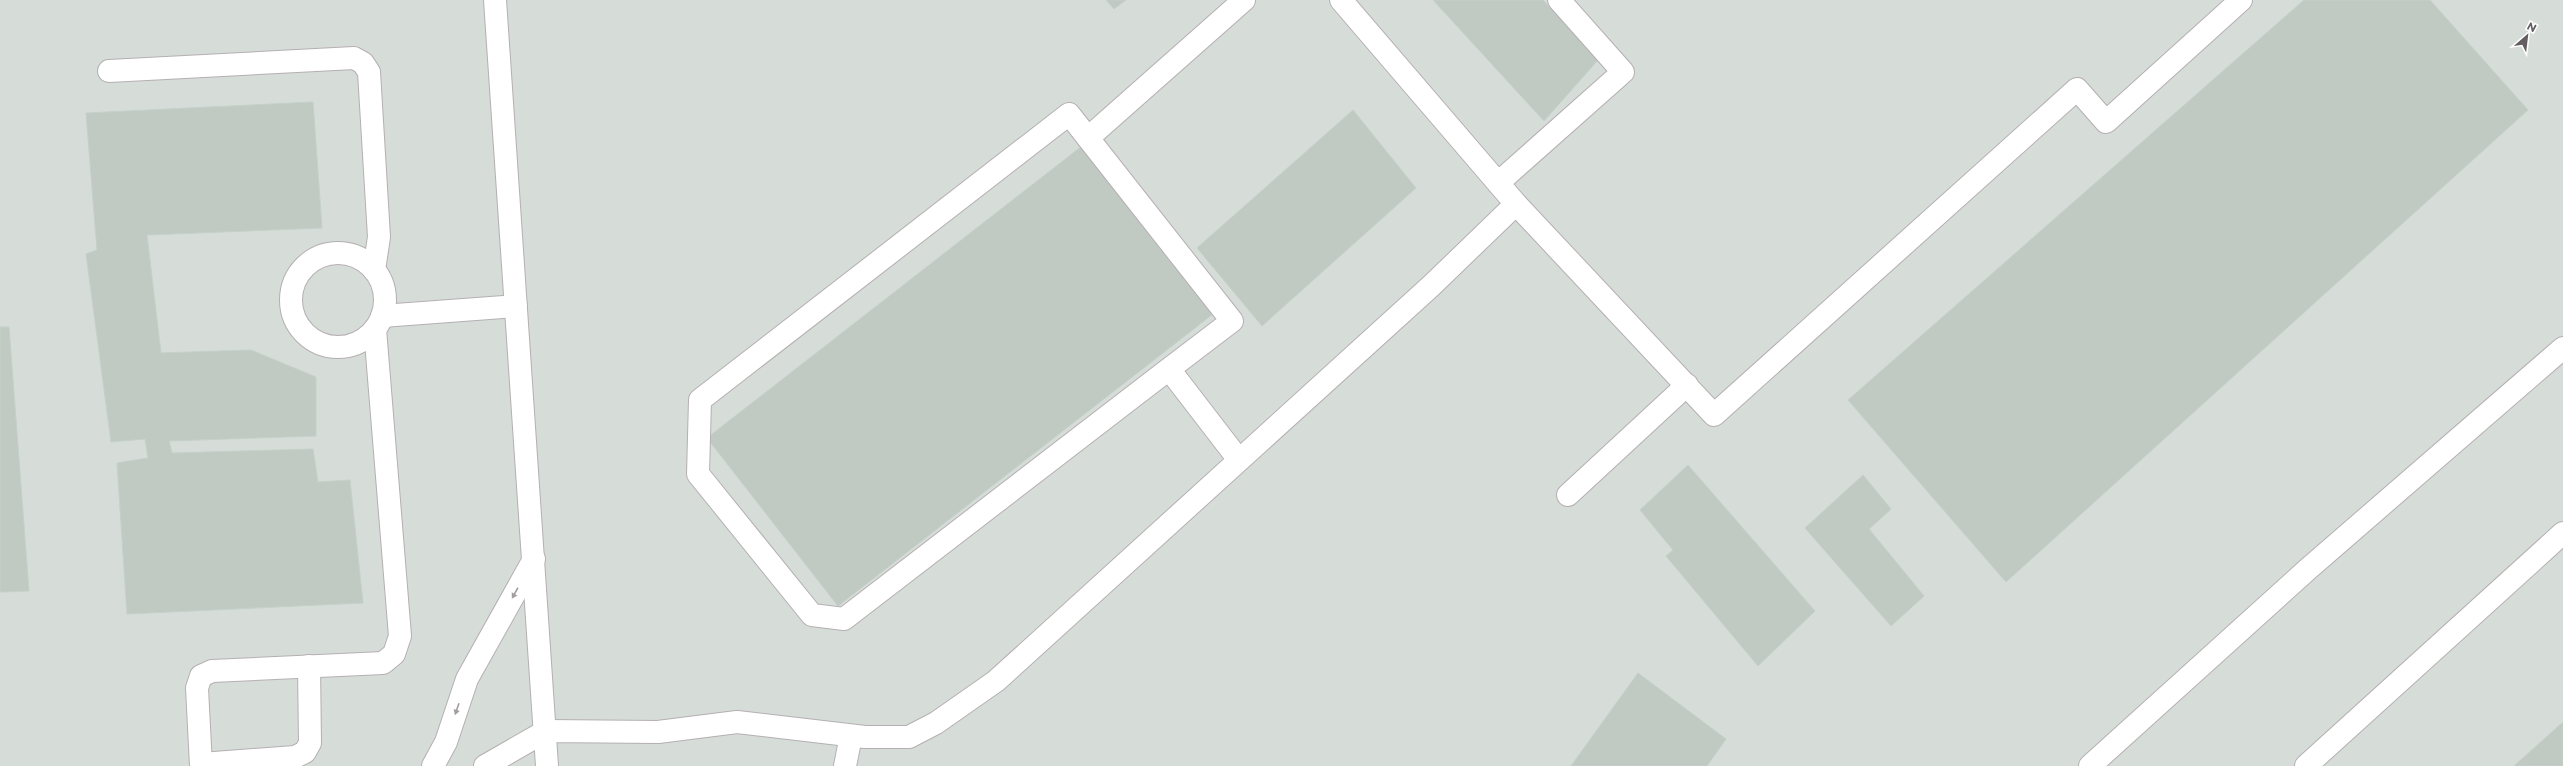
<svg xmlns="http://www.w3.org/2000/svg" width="2563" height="766" viewBox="0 0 2563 766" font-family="Montserrat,sans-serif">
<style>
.industrial{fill:#d6dcd8}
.building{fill:#c1c9c3;stroke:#c3d1c9}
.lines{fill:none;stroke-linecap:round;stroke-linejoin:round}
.lane-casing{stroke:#b5afb3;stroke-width:24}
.street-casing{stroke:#b5afb3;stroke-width:24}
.lane{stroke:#fff;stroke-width:22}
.street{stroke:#fff;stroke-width:22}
.oneway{fill:#a19da0}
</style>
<rect width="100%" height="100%" fill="#e4ede9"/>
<rect class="industrial" x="0" y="0" width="2563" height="766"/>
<g class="building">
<path d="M1106,0H1126L1114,9Z"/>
<path d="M1433,0H1543L1598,60L1544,121Z"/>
<path d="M2304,0H2430L2528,110L2006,582L1848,400Z"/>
<path d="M313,102L322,228L147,235L161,353L251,350L316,377V436L169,441L172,453L313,449L318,482L350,480L363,603L127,614L117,463L148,458L145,439L111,442L86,254L97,250L86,113Z"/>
<path d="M1353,110L1416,188L1262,326L1197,248Z"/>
<path d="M1082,146L1213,314L838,606L707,438Z"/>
<path d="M0,327H9L29,591L0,592Z"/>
<path d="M1688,465L1815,611L1758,666L1666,556L1673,550L1640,510Z"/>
<path d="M1863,475L1891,509L1869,529L1924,596L1891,626L1805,528Z"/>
<path d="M1638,673L1726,739L1707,766H1571Z"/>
<path d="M2563,722V766H2514Z"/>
</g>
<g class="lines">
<defs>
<g id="lane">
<path d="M109,71L354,58L363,63L369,72L379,237L374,270"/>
<circle cx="338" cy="300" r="47"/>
<path d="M382,316L516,306"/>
<path d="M201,764L295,757L305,752L310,743L309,666"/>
<path d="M201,766L197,688L201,676L212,671L383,663L394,654L400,636L375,329"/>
<path d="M433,766L446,742L467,679L534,559"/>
<path d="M845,766L851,736"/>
<path d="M2090,766L2308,569L2563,348"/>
<path d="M2306,766L2563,533"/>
</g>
<g id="street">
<path d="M495,0L547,766"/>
<path d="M1341,0L1516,204L1714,415L2077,89L2106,122L2241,0"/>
<path d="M1088,138L1244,0"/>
<path d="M1498,183L1623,72L1559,0"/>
<path d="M1169,369L1232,321L1069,114L700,400L698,474L812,615L844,619L1169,369L1239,460"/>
<path d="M1568,495L1687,385"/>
<path d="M485,766L546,731L658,732L737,722L865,737H909L936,723L996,681L1431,286L1516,204"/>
</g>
</defs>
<use href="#lane" class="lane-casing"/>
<use href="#street" class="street-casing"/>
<use href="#lane" class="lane"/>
<use href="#street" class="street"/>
</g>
<defs><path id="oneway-solid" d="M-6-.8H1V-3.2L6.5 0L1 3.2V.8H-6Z"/></defs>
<g class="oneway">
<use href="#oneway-solid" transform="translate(515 593) rotate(119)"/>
<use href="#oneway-solid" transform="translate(457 709) rotate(109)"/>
</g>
<g transform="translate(2527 36) rotate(28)" stroke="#ffffff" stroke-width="3" paint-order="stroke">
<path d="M0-3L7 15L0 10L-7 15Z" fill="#635c61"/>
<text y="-6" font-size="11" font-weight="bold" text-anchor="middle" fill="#635c61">N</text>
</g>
</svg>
